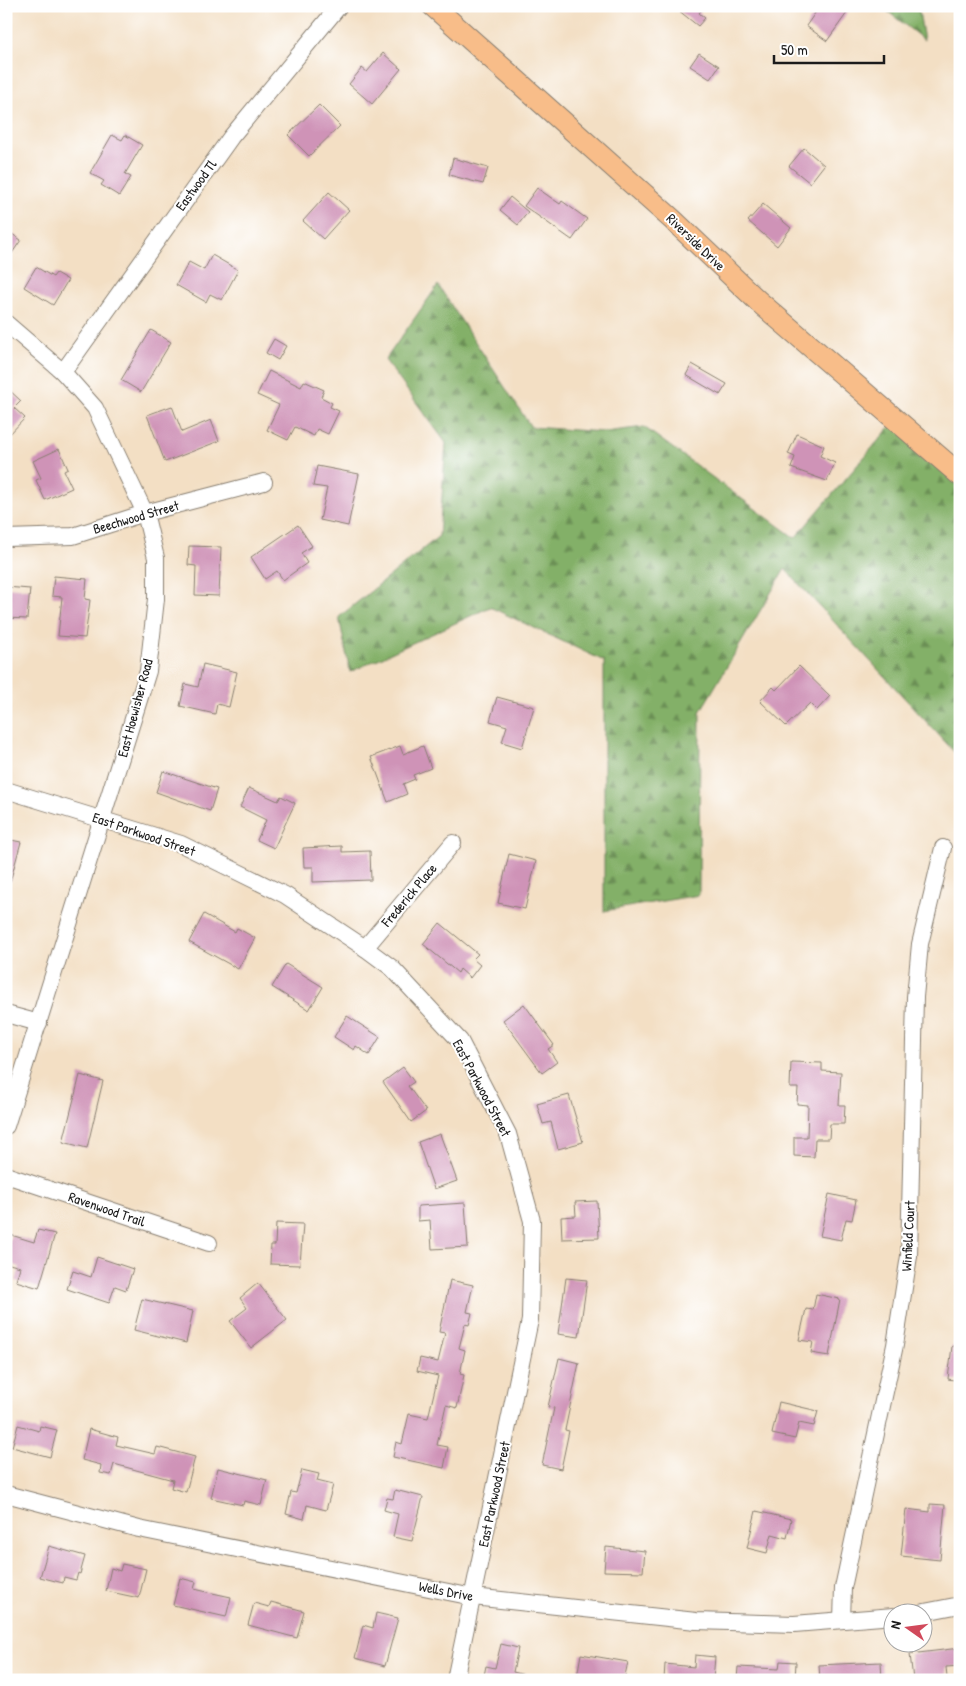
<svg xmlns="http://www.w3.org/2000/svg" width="966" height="1686" viewBox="0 0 966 1686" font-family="'Patrick Hand',sans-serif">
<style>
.forest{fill:url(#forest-firs);stroke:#506642}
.building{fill:#cf93b7}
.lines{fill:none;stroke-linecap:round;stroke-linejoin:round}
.minor-casing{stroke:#887e70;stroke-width:18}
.major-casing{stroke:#887e70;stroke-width:23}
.minor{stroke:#fff;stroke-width:16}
.major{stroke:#f8bd89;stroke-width:21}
.labels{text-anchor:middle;stroke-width:4;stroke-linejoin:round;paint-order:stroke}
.street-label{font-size:14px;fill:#1c1c1c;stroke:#fff}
</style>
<defs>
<pattern id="forest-firs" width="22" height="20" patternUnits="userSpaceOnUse" patternTransform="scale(1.25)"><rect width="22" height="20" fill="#83b068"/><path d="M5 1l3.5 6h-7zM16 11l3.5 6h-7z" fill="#6a8e55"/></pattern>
</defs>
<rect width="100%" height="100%" fill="#fff"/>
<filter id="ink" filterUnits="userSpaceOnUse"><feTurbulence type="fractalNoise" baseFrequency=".02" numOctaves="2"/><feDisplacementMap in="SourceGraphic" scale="10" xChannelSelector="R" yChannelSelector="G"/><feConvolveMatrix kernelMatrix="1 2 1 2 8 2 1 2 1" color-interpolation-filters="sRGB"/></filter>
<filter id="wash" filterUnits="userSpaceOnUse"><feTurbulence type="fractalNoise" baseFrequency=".0096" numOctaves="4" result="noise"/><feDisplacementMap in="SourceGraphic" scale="20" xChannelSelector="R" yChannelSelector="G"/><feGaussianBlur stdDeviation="1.12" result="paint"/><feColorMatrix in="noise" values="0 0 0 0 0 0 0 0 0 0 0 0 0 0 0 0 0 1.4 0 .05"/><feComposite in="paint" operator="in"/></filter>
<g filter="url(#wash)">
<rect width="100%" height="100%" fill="#f3dfc4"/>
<g class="forest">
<path d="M881,6H918L924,40Z"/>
<path d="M438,285L531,427L605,432L644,427L795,538L896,420L960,475V758L785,569L700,712L699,895L604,911V661L490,607L350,672L339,617L439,536L446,443L385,360Z"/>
</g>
<g id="blocks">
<g class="building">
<path d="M673,6H705L699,13L705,18L698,26Z"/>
<path d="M820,6H852L827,41L806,26Z"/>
<path d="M383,53L401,69L372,104L349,84L362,68L367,72Z"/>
<path d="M699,53L719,66L710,79L690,66Z"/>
<path d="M319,105L340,126L309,156L288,135Z"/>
<path d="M112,135L122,140L125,135L142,145L125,174L131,177L119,196L101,185L104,181L90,173Z"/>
<path d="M804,148L824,165L810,183L789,166Z"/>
<path d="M453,158L488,168L483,184L449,175Z"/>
<path d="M537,188L560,204L562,201L587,219L572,240L524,206Z"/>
<path d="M329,192L349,210L323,239L303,221Z"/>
<path d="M510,197L528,212L518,225L500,210Z"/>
<path d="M763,204L791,228L777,246L748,221Z"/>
<path d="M6,230L21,240L6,262Z"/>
<path d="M212,255L238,270L222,300L210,294L206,302L176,285L189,262L204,270Z"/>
<path d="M36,267L53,277L56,273L68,280L53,305L24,287Z"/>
<path d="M151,330L171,342L141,392L121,380Z"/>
<path d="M274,339L286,346L278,360L266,353Z"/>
<path d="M692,364L727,384L720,395L686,375Z"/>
<path d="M269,371L301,387L304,381L324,390L321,397L332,403L330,407L339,411L328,434L317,429L314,436L295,427L288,440L267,430L279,405L257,395Z"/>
<path d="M6,387L21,401L14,408L25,418L6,438Z"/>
<path d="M172,406L182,432L211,420L219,441L165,462L147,415Z"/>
<path d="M797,434L824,446L820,456L835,463L827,481L791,468L795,457L788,454Z"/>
<path d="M59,449L68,469L64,471L72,488L45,500L36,480L41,478L33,461Z"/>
<path d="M317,466L359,474L348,526L320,520L327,488L313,486Z"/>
<path d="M298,525L312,546L301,553L307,563L283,580L277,571L265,579L251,557Z"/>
<path d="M189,546L221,547L219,596L195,595L196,566L188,565Z"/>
<path d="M54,576L87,579L85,599L90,600L85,638L58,636L62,597L52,596Z"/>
<path d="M6,587L30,589L27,619L6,618Z"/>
<path d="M203,664L237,672L229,707L217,704L215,714L180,706L185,684L198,687Z"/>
<path d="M799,666L830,696L817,710L810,703L786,726L760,701L773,687L776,690Z"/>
<path d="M497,697L534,707L522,748L502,742L507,726L490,721Z"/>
<path d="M400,746L403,754L423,746L431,768L413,775L415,779L403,784L407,794L388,802L371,757Z"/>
<path d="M163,771L217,789L210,811L156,792Z"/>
<path d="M249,788L278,801L281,796L295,803L274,848L257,840L266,820L240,807Z"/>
<path d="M6,839L21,842L10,882H6Z"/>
<path d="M342,846V852L370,851L371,880L313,882V867H304L303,848Z"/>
<path d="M509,854L536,861L525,909L498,903Z"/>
<path d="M204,914L235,932L237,928L255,938L238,969L189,942Z"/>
<path d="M440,923L478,954L473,959L480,965L470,978L460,969L458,973L423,944Z"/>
<path d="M286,964L323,987L309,1010L272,987Z"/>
<path d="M524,1004L554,1045L548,1049L557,1062L542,1073L503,1020Z"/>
<path d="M347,1016L380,1037L369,1055L356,1046L354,1050L334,1037Z"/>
<path d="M791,1062L822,1063V1071L841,1072L839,1105H845L844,1124H830L829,1139H815L814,1157L794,1156V1137H807L808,1105L797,1104L798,1088H790Z"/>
<path d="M403,1067L414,1082L408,1086L426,1111L411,1122L383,1082Z"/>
<path d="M80,1075L103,1081L87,1148L63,1142Z"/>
<path d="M569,1095L583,1142L558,1149L551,1122L543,1124L537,1104Z"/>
<path d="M440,1134L457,1181L434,1189L418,1142Z"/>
<path d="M829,1194L856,1200L852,1220L846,1219L841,1240L820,1236Z"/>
<path d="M597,1201L599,1238L562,1239L561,1217L576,1216L575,1202Z"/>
<path d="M465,1203L468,1247L432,1249L430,1220L418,1221V1206Z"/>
<path d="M276,1223L303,1224L300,1265L270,1264L271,1245H275Z"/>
<path d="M38,1230L55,1234L39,1288L16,1281L20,1267L6,1263V1250L11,1235L34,1242Z"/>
<path d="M97,1257L133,1269L126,1290L115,1286L109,1303L67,1289L73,1271L91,1277Z"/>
<path d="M566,1278L587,1280L579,1337L558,1334Z"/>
<path d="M450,1280L473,1285L467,1312L472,1313L469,1325L465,1324L459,1348L465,1350L460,1374L464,1375L457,1408L446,1405L437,1445L448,1447L444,1468L393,1457L396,1442L402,1444L409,1414L428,1418L438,1376L417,1371L420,1358L438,1362L445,1333L439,1332Z"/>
<path d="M258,1283L287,1320L251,1348L230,1321L247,1308L240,1298Z"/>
<path d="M816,1294L840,1299L829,1356L811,1353L813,1342L799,1340L806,1309L813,1310Z"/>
<path d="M142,1299L193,1311L186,1343L134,1330Z"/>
<path d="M952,1346L960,1347V1381L948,1379Z"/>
<path d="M559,1358L579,1363L565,1430L569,1431L561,1469L542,1465L554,1408L548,1407Z"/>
<path d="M779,1402L818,1411L814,1426L799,1423L795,1439L772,1434Z"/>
<path d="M18,1425L39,1431L40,1426L57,1430L50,1457L12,1447Z"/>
<path d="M89,1429L118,1437L116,1445L155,1454L157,1447L195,1457L186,1492L171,1488L173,1480L114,1464L111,1475L100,1473L101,1465L82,1460Z"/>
<path d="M218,1468L267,1480L261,1505L244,1501L243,1505L211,1498Z"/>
<path d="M302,1470L319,1474L317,1481L333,1485L326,1510L307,1505L304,1519L286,1514L291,1492L296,1493Z"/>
<path d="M395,1490L423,1497L412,1541L393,1537L398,1514L384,1510L387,1498L393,1499Z"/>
<path d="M930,1504L945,1505L940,1560L901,1556L906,1509L930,1512Z"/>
<path d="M756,1511L791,1519L787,1538L772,1534L767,1553L747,1548Z"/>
<path d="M49,1546L85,1556L80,1574L78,1573L76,1580L64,1577L63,1583L40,1577Z"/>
<path d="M606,1547L645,1551L643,1572L604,1571Z"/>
<path d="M122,1564L146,1569L139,1598L106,1591L111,1568L120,1571Z"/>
<path d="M180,1578L196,1582L194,1589L231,1597L226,1617L173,1605Z"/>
<path d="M271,1602L304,1611L297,1638L248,1625L254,1603L269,1607Z"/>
<path d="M376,1613L398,1618L385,1666L355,1658L363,1625L373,1628Z"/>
<path d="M501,1644L518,1648L513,1672L525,1675L524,1680H483L486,1666L495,1668Z"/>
<path d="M960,1648V1666L946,1667L947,1678L913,1680L910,1654Z"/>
<path d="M581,1654L628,1662L624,1680H593L577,1677Z"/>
<path d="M695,1655L715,1657L713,1680H664L665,1664L694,1667Z"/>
<path d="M780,1661L796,1662L795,1680H737L738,1667L779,1669Z"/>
<path d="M881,1662L882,1680H820L819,1665Z"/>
</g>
</g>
</g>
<g filter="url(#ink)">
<use href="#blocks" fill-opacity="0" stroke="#887e70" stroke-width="1"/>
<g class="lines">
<defs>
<g id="minor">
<path d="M6,323L63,372L95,408L145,513L156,558V599L148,671L6,1126"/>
<path d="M63,372L231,137L339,6"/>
<path d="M6,538L73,536L145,513L264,482"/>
<path d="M6,790L181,844L285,895L365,948L392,968L460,1041L508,1134L532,1221L530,1320L455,1680"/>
<path d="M365,948L453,843"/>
<path d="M6,1014L39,1023"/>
<path d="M6,1175L209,1243"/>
<path d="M6,1494L139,1529L473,1597L696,1621L794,1624L894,1616"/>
<path d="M914,1614L960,1605"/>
<path d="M842,1620L843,1588L895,1345L909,1256L915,997L920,944L943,848"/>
</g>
<path id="major" d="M433,6L673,220L758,301L960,475"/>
</defs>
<use href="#minor" class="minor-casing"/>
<use href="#major" class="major-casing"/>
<use href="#minor" class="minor"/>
<use href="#major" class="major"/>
</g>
</g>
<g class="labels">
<g class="street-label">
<text transform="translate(196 185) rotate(-54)" y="5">Eastwood Tl</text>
<text transform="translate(696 242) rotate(44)" y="5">Riverside Drive</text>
<text transform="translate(136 517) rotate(-16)" y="5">Beechwood Street</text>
<text transform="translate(135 708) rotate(-75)" y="5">East Hoewisher Road</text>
<text transform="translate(144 834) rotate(19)" y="5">East Parkwood Street</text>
<text transform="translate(409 895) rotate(-50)" y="5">Frederick Place</text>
<text transform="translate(482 1088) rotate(62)" y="5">East Parkwood Street</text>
<text transform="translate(107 1209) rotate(19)" y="5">Ravenwood Trail</text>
<text transform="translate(908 1236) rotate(-87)" y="5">Winfield Court</text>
<text transform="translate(494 1494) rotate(-78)" y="5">East Parkwood Street</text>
<text transform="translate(446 1591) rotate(11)" y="5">Wells Drive</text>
</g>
</g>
<rect width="966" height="1686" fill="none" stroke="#fff" stroke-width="25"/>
<g transform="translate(908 1628) rotate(284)"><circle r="24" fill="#ffffff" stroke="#a4a4a4"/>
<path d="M0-4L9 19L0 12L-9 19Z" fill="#d1495b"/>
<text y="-8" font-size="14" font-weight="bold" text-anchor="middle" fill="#1c1c1c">N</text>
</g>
<path d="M774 55v8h110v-8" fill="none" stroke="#1c1c1c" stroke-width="2.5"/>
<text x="781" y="55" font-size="15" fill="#1c1c1c" stroke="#ffffff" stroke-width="4" paint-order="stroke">50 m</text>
</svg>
